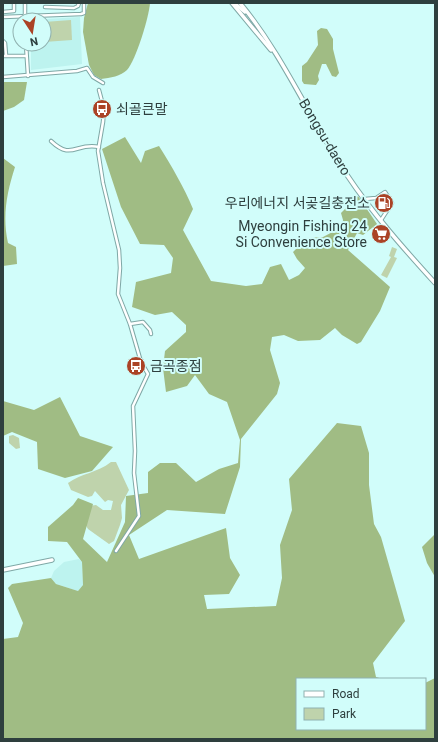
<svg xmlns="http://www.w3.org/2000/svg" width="438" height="742" viewBox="0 0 438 742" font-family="Roboto,'Noto Sans KR',sans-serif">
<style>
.built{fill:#bdf3ef}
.green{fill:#bfd3ac}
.forest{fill:#a0bc84}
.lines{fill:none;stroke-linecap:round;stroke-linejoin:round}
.street-casing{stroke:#7fa8a6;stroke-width:4.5}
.secondary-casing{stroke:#7fa8a6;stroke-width:5.5}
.street{stroke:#fff;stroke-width:2.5}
.secondary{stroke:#fff;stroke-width:3.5}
.labels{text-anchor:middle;stroke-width:4;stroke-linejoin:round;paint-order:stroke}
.poi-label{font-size:14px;fill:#2e3f3e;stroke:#d1fdfa;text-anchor:start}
.street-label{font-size:14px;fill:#2e3f3e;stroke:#d1fdfa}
</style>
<rect width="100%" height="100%" fill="#d1fdfa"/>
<g class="built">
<path d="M80,17L82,64L31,70V44H44V20H30Z"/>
<path d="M79,559L82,562L83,585L78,591L56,584L51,578L54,571L64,562Z"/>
</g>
<g class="green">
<path d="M71,20L72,40L44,42V22Z"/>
<path d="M392,247L397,249L394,257L397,258L387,278L381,275L391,257L389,256Z"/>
<path d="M13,435L19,438L20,448L16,449L9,443V436Z"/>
<path d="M111,462H116L129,490L121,505L122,518L120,525L114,541L109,544L88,529L84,522L89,506L96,505L103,510H111L113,501L108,500L105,502L95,491L92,496L88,497L71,490L68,483C82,473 97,473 111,462Z"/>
</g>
<g class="forest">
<path d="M88,3H150C149,17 136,60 127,70C121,76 110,78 101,79L94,75L89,65L83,32L84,18Z"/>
<path d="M321,28L327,29L333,39V49L339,73L336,77L332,76L326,64H322L318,76L319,80L316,85L304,84L302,81V66L307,62L318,45L317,31Z"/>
<path d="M3,82H27L24,100L14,107L3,111Z"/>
<path d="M125,137L141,163L145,151L159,146C172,167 184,187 193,209L183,230L211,281L246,286L262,284L270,267L281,264L289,280L299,275L305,268L297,259L293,252L307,238L323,237L342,227L343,220L341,213L358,196L377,224L363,235L357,233L348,250L390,287L380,311L361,342L357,344L342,335L335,328L320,340L298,341L284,335L272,337L270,350L280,383L277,394L241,439L240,467L225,514L167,510L129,535L139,559L226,528L230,558L240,575L229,594L204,595L207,609L276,606L282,578L280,545L292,510L289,479L337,423L361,426L369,453V485L374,524L381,537L405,621L373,663L376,677L383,679H297V729H425V683L435,678V739H3V639L18,637L23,623L8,588L12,584L51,578L56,584L78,591L83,585L82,562L67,542L48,541V527L73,505L78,498L93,504L83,539L107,562L125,522L126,496L148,493V472L160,463H176L196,482L219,469L238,463L240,440L227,402L209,394L195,375L187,386L166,392L163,368L165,351L186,332V325L172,312L155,315L132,307L136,282L171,273L173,258L164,245L140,244L121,207L102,149Z"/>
<path d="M3,158L15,167C7,192 2,216 8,243L16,247L17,264L3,266Z"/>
<path d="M60,397L80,436L113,447L92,471L65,478L38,469L37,442L12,432L3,436V401L34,410Z"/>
<path d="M435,534V577L427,563L422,547Z"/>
</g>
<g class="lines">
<defs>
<g id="street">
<path d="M25,3V20"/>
<path d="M45,7L74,8L78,6L79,3"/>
<path d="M3,12L14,11V3"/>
<path d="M3,17L81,14L84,13V3"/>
<path d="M3,41L5,43L6,55"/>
<path d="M26,44L28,76"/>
<path d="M3,56H26"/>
<path d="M3,77L77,71L87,68L93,77L103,83"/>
<path d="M99,90L104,109L103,122L98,151L103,183L119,250L120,268L118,294L130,324L141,362L148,374L133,406L135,451L134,473L139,516L116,551"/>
<path d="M51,141C72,161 76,142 99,147"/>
<path d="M365,199L376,198L385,192L392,203L381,220"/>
<path d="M130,324L143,322L150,330L151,334"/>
</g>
<g id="secondary">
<path d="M232,3L271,50"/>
<path d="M234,3L245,12"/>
<path d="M240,3C283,55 310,119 347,175C373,214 404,249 435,283"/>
<path d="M3,570L52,560"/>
</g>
</defs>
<use href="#street" class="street-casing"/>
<use href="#secondary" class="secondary-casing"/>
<use href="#street" class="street"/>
<use href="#secondary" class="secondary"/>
</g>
<defs>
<symbol id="bus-disc" viewBox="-11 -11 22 22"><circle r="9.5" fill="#ab4326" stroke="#d1fdfa"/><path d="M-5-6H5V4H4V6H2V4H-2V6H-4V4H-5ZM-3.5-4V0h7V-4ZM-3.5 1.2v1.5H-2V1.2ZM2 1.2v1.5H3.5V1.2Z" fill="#fff"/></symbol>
<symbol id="fuel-disc" viewBox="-11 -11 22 22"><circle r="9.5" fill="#ab4326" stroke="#d1fdfa"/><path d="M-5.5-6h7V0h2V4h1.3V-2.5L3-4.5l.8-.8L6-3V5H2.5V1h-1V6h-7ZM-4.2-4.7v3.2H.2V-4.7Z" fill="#fff"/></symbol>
<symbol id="supermarket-disc" viewBox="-11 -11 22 22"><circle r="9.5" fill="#ab4326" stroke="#d1fdfa"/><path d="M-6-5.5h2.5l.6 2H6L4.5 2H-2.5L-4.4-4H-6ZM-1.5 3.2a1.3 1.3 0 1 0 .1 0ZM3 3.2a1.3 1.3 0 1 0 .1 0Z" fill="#fff"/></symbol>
</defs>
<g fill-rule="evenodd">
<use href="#bus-disc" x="91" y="98" width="22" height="22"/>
<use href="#fuel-disc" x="373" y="192" width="22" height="22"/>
<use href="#supermarket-disc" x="370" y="223" width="22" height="22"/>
<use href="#bus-disc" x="125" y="355" width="22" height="22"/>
</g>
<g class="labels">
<g class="poi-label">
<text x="116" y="114">쇠골큰말</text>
<text x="370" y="208" text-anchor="end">우리에너지 서곶길충전소</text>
<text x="367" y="231" text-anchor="end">Myeongin Fishing 24<tspan x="367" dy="16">Si Convenience Store</tspan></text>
<text x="150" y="371">금곡종점</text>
</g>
<g class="street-label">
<text transform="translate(325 137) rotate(59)" y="5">Bongsu-daero</text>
</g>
</g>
<rect width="438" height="742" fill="none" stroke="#2e3f3e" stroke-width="8"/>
<rect x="296" y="678" width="130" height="52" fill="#d1fdfa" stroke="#90b1af"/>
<rect x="304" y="691" width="20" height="6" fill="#ffffff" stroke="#90b1af"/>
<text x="332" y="698" font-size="12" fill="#2e3f3e">Road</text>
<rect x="304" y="708" width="20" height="12" fill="#bfd3ac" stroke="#90b1af"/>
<text x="332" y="718" font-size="12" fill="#2e3f3e">Park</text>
<g transform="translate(32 32) rotate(168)"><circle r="19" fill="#d1fdfa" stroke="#90b1af"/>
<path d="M0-3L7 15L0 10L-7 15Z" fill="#ab4326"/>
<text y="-6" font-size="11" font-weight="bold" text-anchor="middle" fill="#2e3f3e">N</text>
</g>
</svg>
